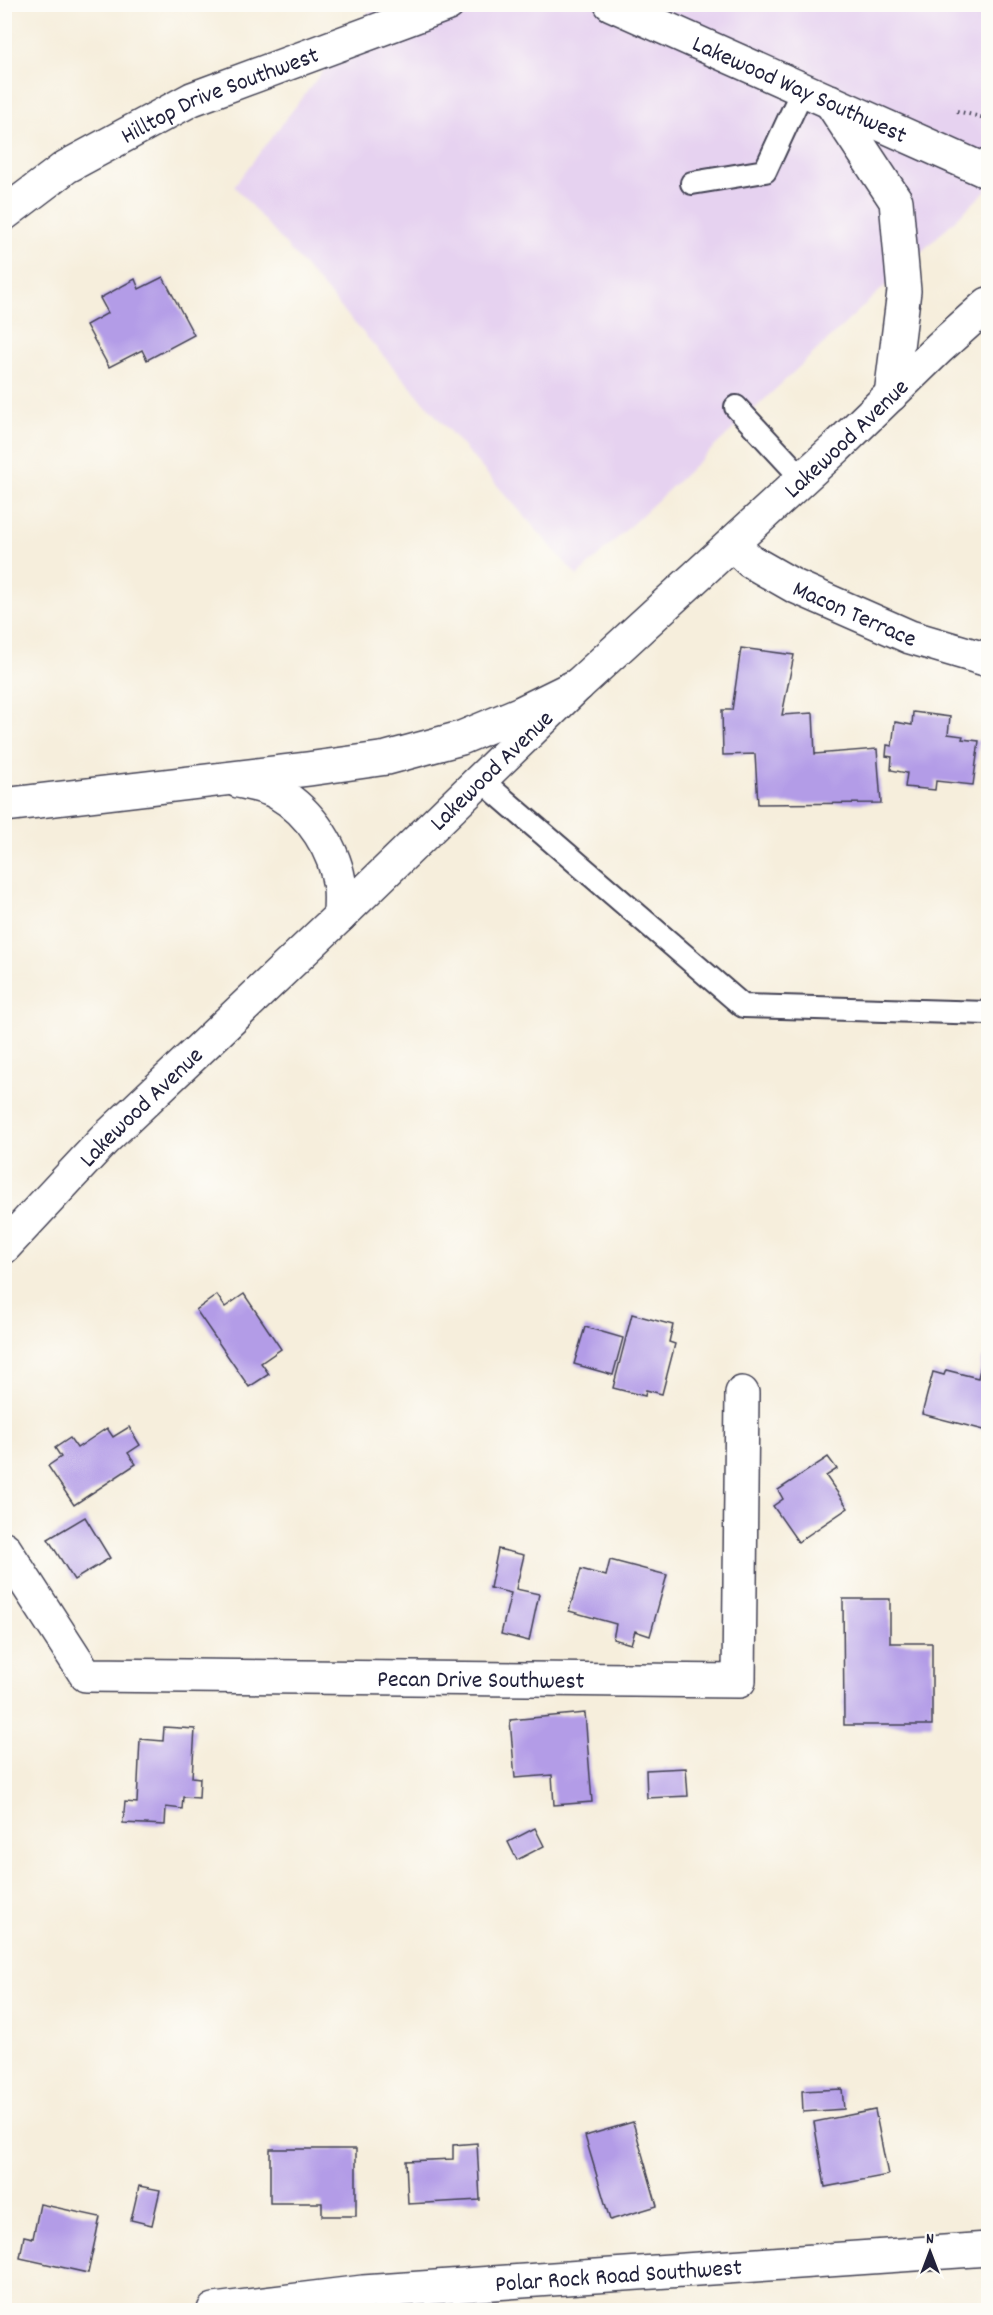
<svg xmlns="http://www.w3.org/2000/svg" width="993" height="2315" viewBox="0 0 993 2315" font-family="Dekko,sans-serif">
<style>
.built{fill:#e6d2f0}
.building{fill:#b39ce7}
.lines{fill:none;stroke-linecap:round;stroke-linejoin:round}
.service-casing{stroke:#424153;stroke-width:26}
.minor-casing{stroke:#424153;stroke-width:36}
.tertiary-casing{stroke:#424153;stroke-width:36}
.secondary-casing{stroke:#424153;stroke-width:36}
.motorway-casing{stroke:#424153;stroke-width:36}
.path{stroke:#424153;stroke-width:4;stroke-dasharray:1.5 4.5;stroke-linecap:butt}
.service{stroke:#fff;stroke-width:22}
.minor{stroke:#fff;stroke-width:33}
.tertiary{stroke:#fff;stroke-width:33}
.secondary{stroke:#fff;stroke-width:33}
.motorway{stroke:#fff;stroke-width:33}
.labels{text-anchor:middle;stroke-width:4.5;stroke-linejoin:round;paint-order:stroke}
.street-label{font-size:24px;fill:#22223b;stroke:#fdfcf7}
</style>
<rect width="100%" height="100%" fill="#fdfcf7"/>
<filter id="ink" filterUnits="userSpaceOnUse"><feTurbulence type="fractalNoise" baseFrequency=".0167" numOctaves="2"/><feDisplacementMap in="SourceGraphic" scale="12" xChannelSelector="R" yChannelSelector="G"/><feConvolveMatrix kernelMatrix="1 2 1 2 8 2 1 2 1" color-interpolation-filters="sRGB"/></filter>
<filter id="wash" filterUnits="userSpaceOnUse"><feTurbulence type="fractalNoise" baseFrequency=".008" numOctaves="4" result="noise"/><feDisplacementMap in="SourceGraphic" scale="24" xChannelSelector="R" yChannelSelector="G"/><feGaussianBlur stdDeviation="1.35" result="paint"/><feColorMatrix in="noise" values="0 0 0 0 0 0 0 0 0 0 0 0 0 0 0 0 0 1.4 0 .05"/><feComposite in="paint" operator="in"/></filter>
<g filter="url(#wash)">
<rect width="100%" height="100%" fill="#f6eedc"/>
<path class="built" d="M374,5H988V189L577,576L234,186Z"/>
<g id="blocks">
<g class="building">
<path d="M163,277L194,335L147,360L142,350L109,367L86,325L108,313L100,298L135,279L139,289Z"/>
<path d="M741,648L794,655L782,715L813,713L815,754L877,749L881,803L758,804L755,754L723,755L722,710H732Z"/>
<path d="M913,712L950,717L948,734L963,736L962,739L979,741L973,785L936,781L935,790L905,787L907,773L891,770L892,757L886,756L887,745L892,746L895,722L912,725Z"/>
<path d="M244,1294L281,1349L261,1363L269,1374L249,1387L196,1310L217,1295L225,1307Z"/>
<path d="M632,1314L673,1325L669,1342L675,1344L662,1394L646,1390L645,1396L613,1388Z"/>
<path d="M585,1327L623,1338L613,1375L574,1364Z"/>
<path d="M983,1357L988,1359V1431L922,1414L933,1372L944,1375L946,1370L978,1378Z"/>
<path d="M129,1427L140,1445L128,1453L136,1464L74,1505L48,1466L61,1457L55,1448L70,1438L77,1448L107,1428L113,1437Z"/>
<path d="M828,1457L837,1469L826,1476L848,1508L798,1542L773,1506L783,1499L778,1490Z"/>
<path d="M85,1517L110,1558L74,1580L48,1539Z"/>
<path d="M498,1549L524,1555L516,1589L539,1594L529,1641L501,1634L511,1593L490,1588Z"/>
<path d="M610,1560L667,1575L650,1636L635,1631L631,1644L613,1639L616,1624L569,1611L581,1569L606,1576Z"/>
<path d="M843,1599H890V1643H932V1725H844Z"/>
<path d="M585,1713L592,1802L554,1805L552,1775L515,1778L510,1720Z"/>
<path d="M164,1727L195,1729L192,1777L200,1778L199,1798L183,1797L182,1809L166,1807L165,1825L123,1823L125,1802L137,1803L140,1739L163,1741Z"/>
<path d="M686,1768L688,1796L647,1798L646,1770Z"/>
<path d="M535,1828L544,1846L517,1860L508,1842Z"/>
<path d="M842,2089L844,2109L803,2112L802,2091Z"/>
<path d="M875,2110L888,2175L825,2187L814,2122Z"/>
<path d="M633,2122L657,2206L610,2220L585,2136Z"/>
<path d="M477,2143L480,2200L408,2204L406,2161L453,2159V2145Z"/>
<path d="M270,2149H356V2216H322V2203H270Z"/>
<path d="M139,2186L160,2190L152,2225L131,2220Z"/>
<path d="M40,2204L100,2217L88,2273L20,2258L24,2236L33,2238Z"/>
</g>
</g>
</g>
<g filter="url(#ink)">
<use href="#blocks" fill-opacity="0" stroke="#424153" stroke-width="1.5"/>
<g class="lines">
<defs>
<g id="service">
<path d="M692,183L765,171L803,89"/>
<path d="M736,407L803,479"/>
<path d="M481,780L743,1006L988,1013"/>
</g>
<g id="minor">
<path id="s1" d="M4,214L66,167L192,99L448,4"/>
<path id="s2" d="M732,544L750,561L794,586L910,637L988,660"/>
<path id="s3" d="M4,1548L86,1675L739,1681L742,1393"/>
<path id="s4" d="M214,2310L363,2292L988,2249"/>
</g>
<g id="tertiary">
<path id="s5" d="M611,4L988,172"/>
</g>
<g id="secondary">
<path d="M830,101L896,201L904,291L891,395"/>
<path id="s6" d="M4,1247L104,1140L340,916L578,685L837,447L939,348L988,304"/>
</g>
<g id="motorway">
<path d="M238,781C252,784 266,786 278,793C311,812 336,851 340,888C341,898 340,907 340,916"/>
<path d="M4,805L308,769L387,758L461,738L521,713L578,685"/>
</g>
</defs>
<use href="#service" class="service-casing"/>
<use href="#minor" class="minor-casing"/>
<use href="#tertiary" class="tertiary-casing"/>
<use href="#secondary" class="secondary-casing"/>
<use href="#motorway" class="motorway-casing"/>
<path class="path" d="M957,111L988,119"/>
<use href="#service" class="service"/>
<use href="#minor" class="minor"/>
<use href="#tertiary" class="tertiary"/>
<use href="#secondary" class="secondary"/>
<use href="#motorway" class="motorway"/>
</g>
</g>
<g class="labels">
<g class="street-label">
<text dy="8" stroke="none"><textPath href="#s5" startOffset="207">Lakewood Way Southwest</textPath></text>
<text dy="8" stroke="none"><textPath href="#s1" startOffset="248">Hilltop Drive Southwest</textPath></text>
<text dy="8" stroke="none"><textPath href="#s6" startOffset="1168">Lakewood Avenue</textPath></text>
<text dy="8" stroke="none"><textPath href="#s2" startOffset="142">Macon Terrace</textPath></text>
<text dy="8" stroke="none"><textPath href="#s6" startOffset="682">Lakewood Avenue</textPath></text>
<text dy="8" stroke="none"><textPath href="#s6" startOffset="196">Lakewood Avenue</textPath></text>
<text dy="8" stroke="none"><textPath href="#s3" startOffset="546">Pecan Drive Southwest</textPath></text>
<text dy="8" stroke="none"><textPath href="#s4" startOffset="406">Polar Rock Road Southwest</textPath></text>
</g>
</g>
<rect width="993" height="2315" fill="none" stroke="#fdfcf7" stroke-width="24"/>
<g transform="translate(930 2252)" stroke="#fdfcf7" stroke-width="4.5" paint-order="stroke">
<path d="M0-4.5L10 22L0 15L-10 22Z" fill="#22223b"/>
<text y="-9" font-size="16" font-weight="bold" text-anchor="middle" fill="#22223b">N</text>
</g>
</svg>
